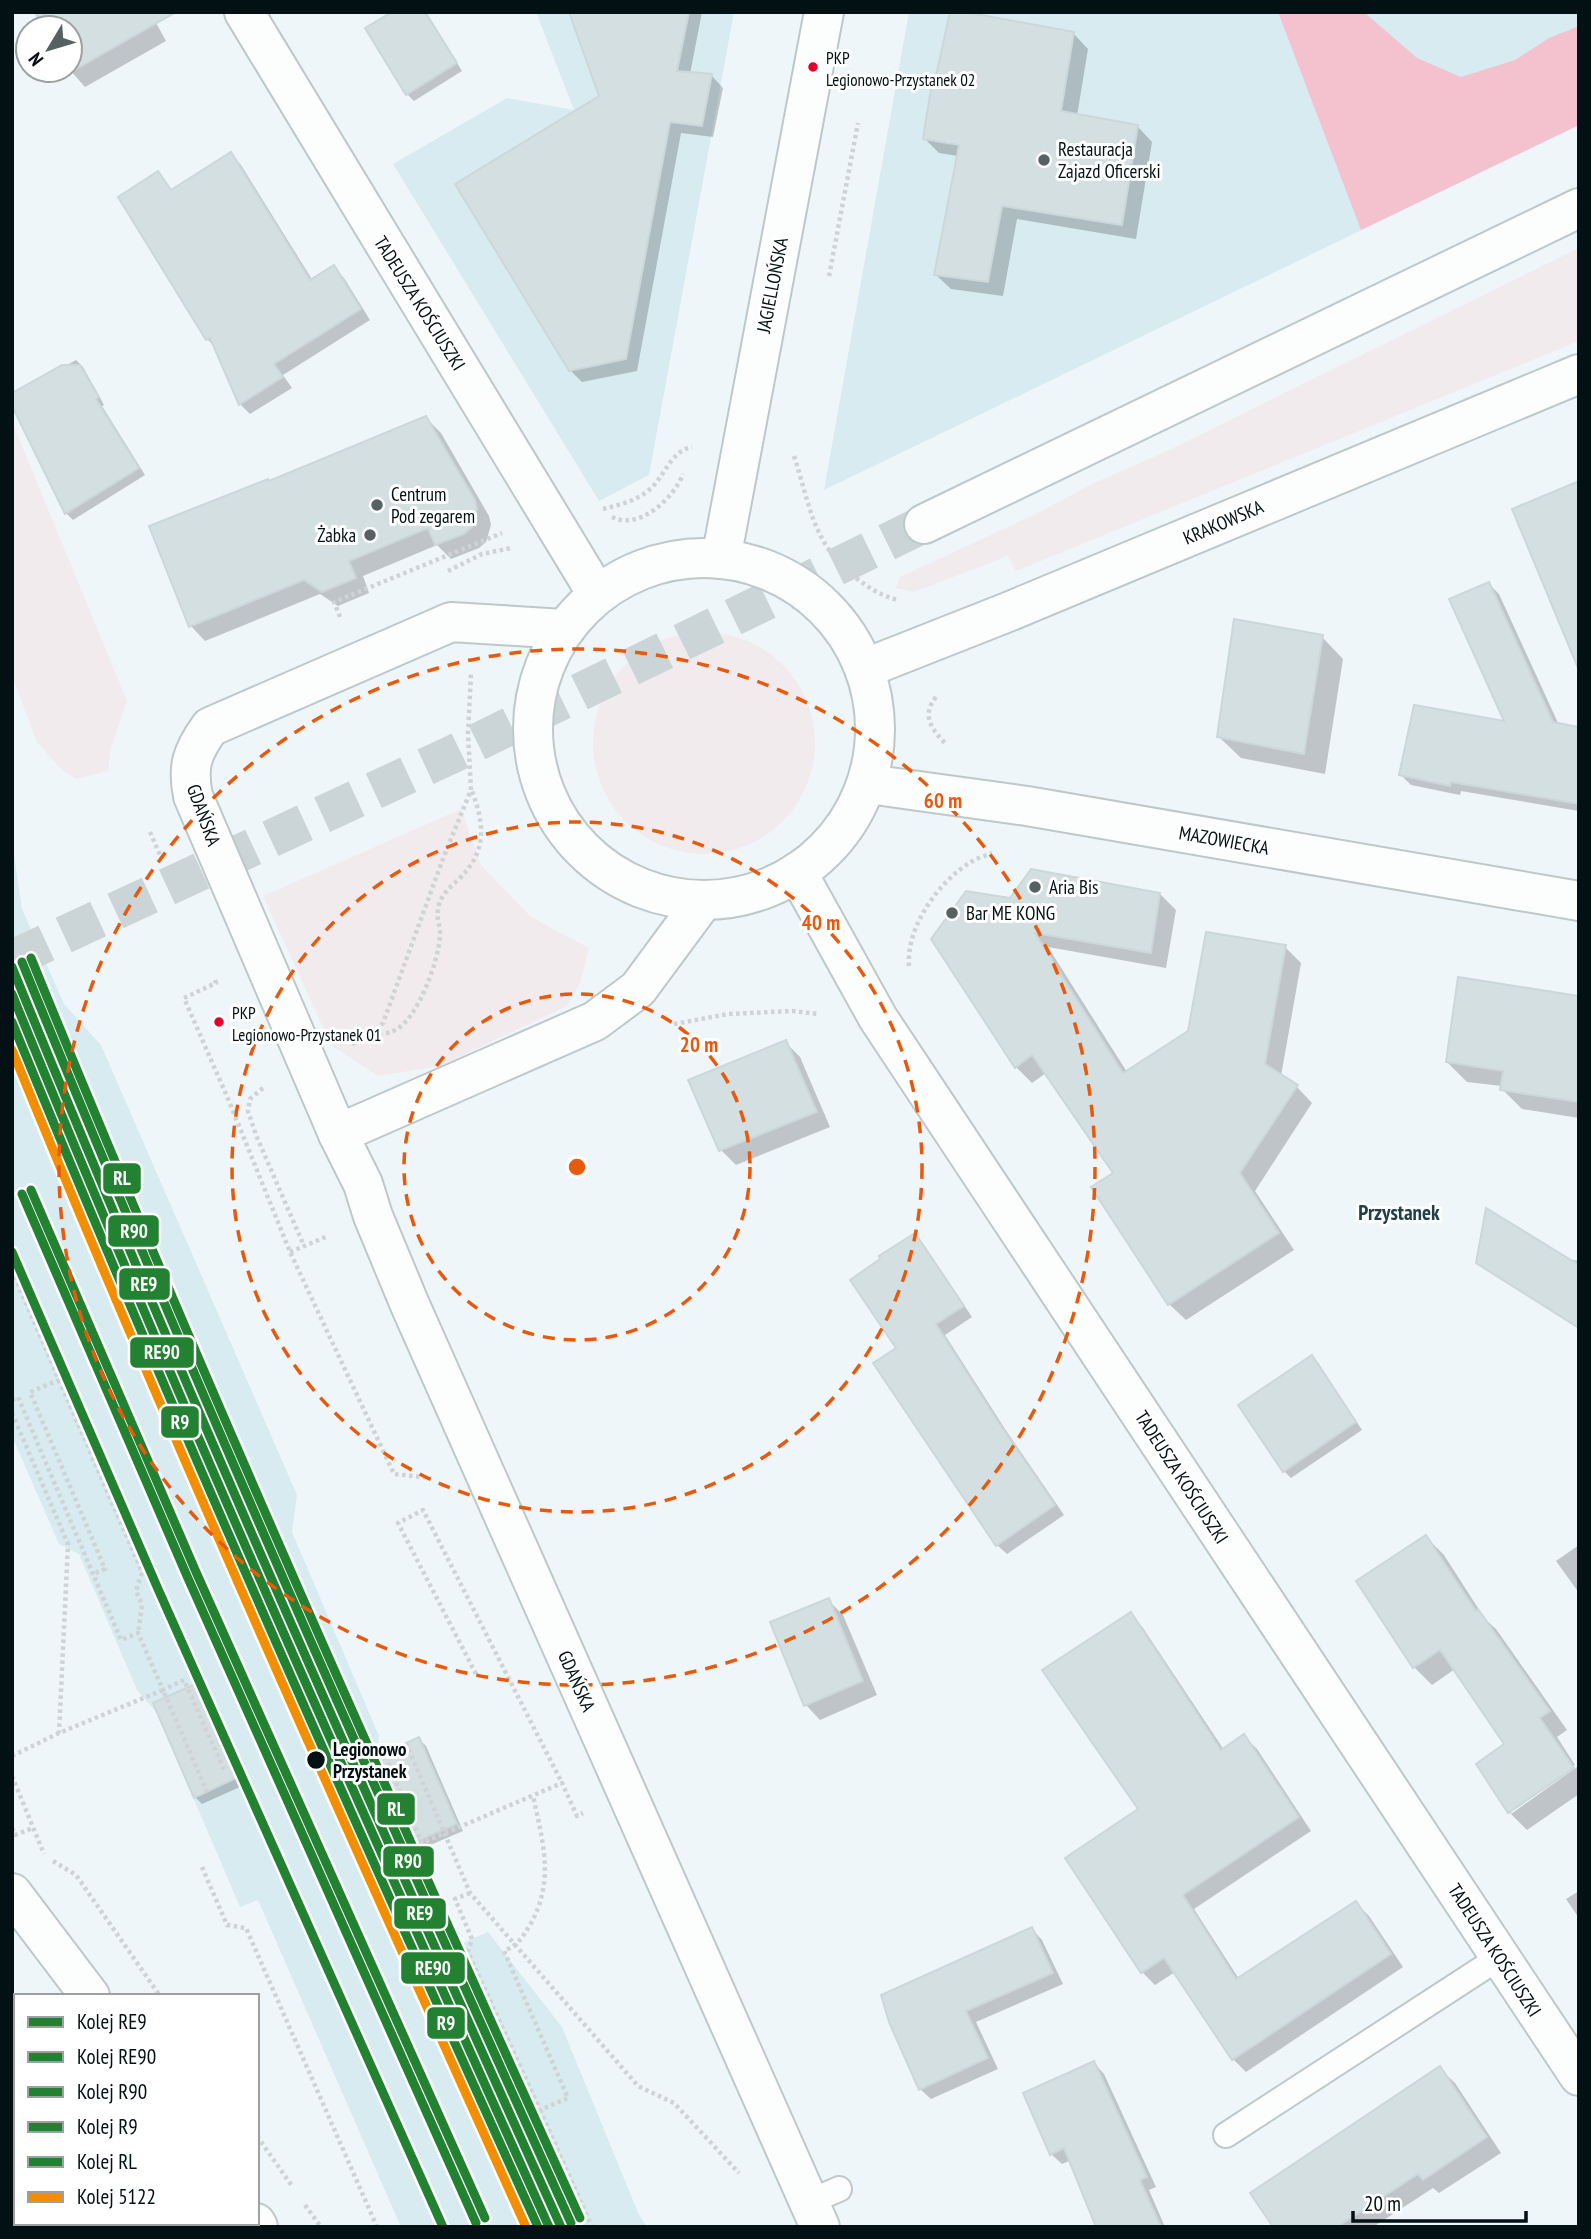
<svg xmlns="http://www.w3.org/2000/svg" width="1591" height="2239" viewBox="0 0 1591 2239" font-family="'PT Sans Narrow',sans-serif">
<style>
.built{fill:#d8ebf1}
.green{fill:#f1ebee}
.forest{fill:#f4c2ce}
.shadow{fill:#0003}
.building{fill:#d4dfe2;stroke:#ccd7da;stroke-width:2}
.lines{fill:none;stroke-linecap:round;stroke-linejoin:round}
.tertiary-tunnel{stroke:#cbd4d7;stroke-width:38;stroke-dasharray:38 19;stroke-linecap:butt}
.service-casing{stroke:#bec8cb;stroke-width:28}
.minor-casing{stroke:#bec8cb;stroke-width:42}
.tertiary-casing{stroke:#bec8cb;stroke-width:42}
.path{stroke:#d0d3d4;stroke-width:4.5;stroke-dasharray:3.5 3.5;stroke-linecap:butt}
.service{stroke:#fcfefe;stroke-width:24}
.minor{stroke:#fcfefe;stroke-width:38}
.tertiary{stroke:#fcfefe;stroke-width:38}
.rail-1-casing{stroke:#fff;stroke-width:14}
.rail-2-casing{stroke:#fff;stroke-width:14}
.rail-3-casing{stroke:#fff;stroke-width:14}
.rail-4-casing{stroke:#fff;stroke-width:14}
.rail-5-casing{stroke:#fff;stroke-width:14}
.rail-6-casing{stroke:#fff;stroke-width:14}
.rail-1{stroke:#238132;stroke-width:9}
.rail-2{stroke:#238132;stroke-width:9}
.rail-3{stroke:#238132;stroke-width:9}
.rail-4{stroke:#238132;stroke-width:9}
.rail-5{stroke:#238132;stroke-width:9}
.rail-6{stroke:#f28e01;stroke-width:9}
.ring{fill:none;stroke:#e8590c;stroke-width:3.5;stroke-dasharray:12 9}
.bus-dot{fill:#e4002b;stroke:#fff;stroke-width:2.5}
.poi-dot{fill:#566164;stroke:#fff;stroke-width:2.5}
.stop-dot{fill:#041114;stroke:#fff;stroke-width:2.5}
.labels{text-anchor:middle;stroke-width:6;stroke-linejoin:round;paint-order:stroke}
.bus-label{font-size:17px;fill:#041114;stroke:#fff;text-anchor:start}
.poi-label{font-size:19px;fill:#041114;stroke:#fff;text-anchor:start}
.street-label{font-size:19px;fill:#041114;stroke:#fff}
.stop-label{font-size:19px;font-weight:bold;fill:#041114;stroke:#fff;text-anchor:start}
.neighbourhood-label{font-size:21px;font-weight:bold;fill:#204049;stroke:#fff}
.centre{fill:#e8590c;stroke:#fff;stroke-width:3.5}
.ring-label{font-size:21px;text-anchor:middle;font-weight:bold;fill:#e8590c;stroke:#fff;stroke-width:6;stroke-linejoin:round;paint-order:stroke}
.line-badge{stroke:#fff;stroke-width:2.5}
.badge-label{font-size:19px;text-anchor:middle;font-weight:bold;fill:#fff}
</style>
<rect width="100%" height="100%" fill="#eef6f9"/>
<g class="built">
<path d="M536,12H734L649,475L599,501L393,164L507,98L574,110Z"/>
<path d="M909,12H1579V125L824,490Z"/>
<path d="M12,842L22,909L64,1004L101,1045L297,1495L292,1532L379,1736L376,1756L441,1910L448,1908L463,1943L488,1932L562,2027L639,2215L647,2227H401L258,1900L240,1907L157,1713L137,1690L79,1554L59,1544L12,1436Z"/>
</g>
<g class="green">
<path d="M1579,248V341L1016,571L1008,556L914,592L896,588L900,577L1040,512L1092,484L1167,451Z"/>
<path d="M12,422L127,701L111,747L108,771L76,779L61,769L37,742L12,676Z"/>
<circle cx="704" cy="743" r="111"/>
<path d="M461,809L481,865L531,917L589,948L580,983L567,1006L440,1066L378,1076L331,1045L263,896Z"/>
<path d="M16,2073V2223H96L98,2227H12V2074Z"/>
</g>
<g class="forest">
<path d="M1278,12H1364L1417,58L1461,77L1515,60L1549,38L1579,26V125L1361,230Z"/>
<path d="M96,2223H199L201,2227H98Z"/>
</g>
<g class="shadow">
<path d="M150,12L166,41L85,87L70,70V28H46Z"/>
<path d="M395,12H426L462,71L414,101L407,94Z"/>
<path d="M571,12H702L690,74L712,76L723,88L713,137L681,133L637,371L582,382L570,370L601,97Z"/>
<path d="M1074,34L1088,49L1077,116L1138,127L1152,142L1136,239L1017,219L1003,296L951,289L936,275L958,156L939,153L924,138Z"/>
<path d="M231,154L241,165L313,281L334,268L344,278L370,320L283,375L292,388L250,414L240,404L217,349L207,339L158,173L173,191Z"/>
<path d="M76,360L83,367L104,405L102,406L145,475L73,520L66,513L12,402V395Z"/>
<path d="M426,418L441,433L489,516L491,525L486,542L479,548L451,559L437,545L363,576L369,593L338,606L320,594L205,641L191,626L269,482Z"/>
<path d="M1489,584L1499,594L1559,725L1579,729V811L1461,791L1460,795L1411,785L1401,775L1507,723Z"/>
<path d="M1322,637L1343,659L1325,774L1241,758L1219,737Z"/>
<path d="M1160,894L1176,910L1166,968L1048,947L1127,1072L1190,1032L1285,947L1301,963L1281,1076L1296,1086L1312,1103L1255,1191L1294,1250L1186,1320L1169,1304L1115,1174L1046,1073L1032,1083L1016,1067L1011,900Z"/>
<path d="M1579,998V1118L1522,1109L1502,1089V1086L1467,1082L1447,1062Z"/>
<path d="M785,1042L800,1057L830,1127L736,1165L721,1150L691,1081Z"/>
<path d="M914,1235L924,1245L972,1317L945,1335L1005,1429L1064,1515L1007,1554L997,1545L899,1348Z"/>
<path d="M1563,1258L1579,1261V1329L1486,1269L1478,1262Z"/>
<path d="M1312,1357L1319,1364L1362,1430L1291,1478L1284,1471Z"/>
<path d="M1426,1537L1444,1555L1485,1619L1496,1629L1567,1730L1557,1737L1575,1765L1511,1809V1814L1577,1767L1579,1794L1527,1830L1509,1812L1478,1764L1507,1745L1455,1669L1432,1685L1414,1667Z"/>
<path d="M1579,1545V1593L1556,1561Z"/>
<path d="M828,1600L843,1615L877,1695L820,1720L806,1705Z"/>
<path d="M1131,1615L1143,1628L1224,1750L1244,1736L1257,1749L1311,1831L1194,1909L1239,1979L1356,1903L1369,1916L1403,1967L1246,2072L1233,2059L1175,1972L1155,1985L1142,1972L1068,1858L1140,1809Z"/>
<path d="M195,1686L202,1693L242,1786L202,1804L195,1797Z"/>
<path d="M419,1739L426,1746L463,1831L421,1849L414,1842Z"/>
<path d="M1579,1891V1918L1566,1899Z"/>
<path d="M1032,1929L1042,1940L1063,1984L976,2022L998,2069L931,2099L920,2089L890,2021Z"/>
<path d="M1094,2063L1104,2074L1156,2187L1149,2190L1165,2227H1098L1071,2160L1062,2164L1051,2154Z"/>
<path d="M1440,2069L1455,2083L1501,2153L1439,2193L1433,2188L1373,2227H1275Z"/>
</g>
<g class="building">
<path d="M35,12H176L69,73L68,70H70V28H44Z"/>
<path d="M392,12H425L457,63L406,95L365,28Z"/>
<path d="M569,12H689L677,71L712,74L702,126L670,122L626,359L569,371L455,184L599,96Z"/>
<path d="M950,12H965L1074,32L1061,111L1138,125L1122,225L1002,206L988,282L934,275L959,145L923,139L933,76H936Z"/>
<path d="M231,152L310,280L334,265L361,309L274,364L283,377L239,405L210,338L206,340L118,197L158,171L171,190Z"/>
<path d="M62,365H80L99,397L96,399L139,468L65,514L12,406V393Z"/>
<path d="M426,416L475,500L477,509L472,527L464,534L435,545L428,528L349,561L356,578L322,592L304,580L189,627L149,526L268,479L269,481Z"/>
<path d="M1579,481V668H1578L1512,509Z"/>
<path d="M1489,582L1553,722L1579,727V804L1451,782L1450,786L1399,775L1414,705L1504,721L1449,599Z"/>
<path d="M1234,619L1323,635L1304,754L1217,737Z"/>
<path d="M1031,869L1160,893L1151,953L1035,933L1123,1073L1188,1031L1206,932L1286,945L1265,1064L1298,1085L1240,1173L1279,1233L1168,1305L1091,1187L1113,1173L1032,1055L1015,1068L931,939L966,891L1010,898Z"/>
<path d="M1458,977L1579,996V1102L1500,1090L1503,1071L1446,1062Z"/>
<path d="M786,1040L817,1112L719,1151L688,1080Z"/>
<path d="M1486,1208L1579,1265V1328L1476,1263Z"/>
<path d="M915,1233L964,1306L936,1324L995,1417L1055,1505L996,1546L873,1363L896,1348L850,1280L880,1259L879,1256Z"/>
<path d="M1312,1355L1356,1422L1283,1472L1238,1405Z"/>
<path d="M1426,1535L1476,1611L1478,1609L1550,1711L1540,1718L1574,1768L1508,1813L1476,1764L1504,1744L1440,1650L1413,1668L1356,1581Z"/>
<path d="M829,1598L863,1681L804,1706L770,1622Z"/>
<path d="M1131,1612L1221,1750L1244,1734L1299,1817L1183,1895L1236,1979L1356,1901L1391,1954L1232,2060L1164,1958L1141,1973L1065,1858L1138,1809L1042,1670Z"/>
<path d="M195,1684L236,1778L194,1798L153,1703Z"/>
<path d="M419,1737L457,1824L413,1843L376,1757Z"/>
<path d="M1032,1927L1053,1973L966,2011L988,2058L919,2090L889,2022L881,1995Z"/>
<path d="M1094,2061L1147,2177L1140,2180L1161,2227H1096L1064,2148L1050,2155L1023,2093Z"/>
<path d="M1440,2066L1487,2137L1423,2180L1418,2174L1337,2227H1273L1250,2193Z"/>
</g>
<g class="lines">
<path class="tertiary-tunnel" d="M12,959L453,754L924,524"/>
<defs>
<g id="service">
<path d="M1226,2135L1500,1957"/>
<path d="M809,2202L839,2189"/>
</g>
<g id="minor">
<path d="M244,12L597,594"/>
<path d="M564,629L451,622L210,727C192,752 187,766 193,796L338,1134L363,1184L373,1216L410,1305L820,2227"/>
<path d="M866,668L1008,612L1579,374"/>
<path d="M868,784L1027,806L1579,901"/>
<path d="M338,1134L595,1021L638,989L703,901"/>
<path d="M12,1893L90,1996"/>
<path d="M256,2223L258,2227"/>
</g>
<g id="tertiary">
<path d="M924,524L1579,208"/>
<circle cx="704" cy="729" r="171"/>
<path d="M721,559L824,12"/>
<path d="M797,872L878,1018L1579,2076"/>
</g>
</defs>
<use href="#service" class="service-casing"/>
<use href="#minor" class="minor-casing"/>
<use href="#tertiary" class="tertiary-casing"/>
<g class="path">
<path d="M829,276L858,123"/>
<path d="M794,456C810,504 812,544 856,578C869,588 883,597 899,600"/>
<path d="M603,509C619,505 636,501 649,490C665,477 670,451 692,447"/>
<path d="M612,517C639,531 674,498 683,474"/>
<path d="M448,571L482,554L511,548"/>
<path d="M340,617L334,602L502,533"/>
<path d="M936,697C922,714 930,728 945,743"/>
<path d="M150,832L161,857"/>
<path d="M909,966C906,927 939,881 971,862C977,858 985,856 992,853"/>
<path d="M215,980L216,983L184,998L229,1101L290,1252L394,1474L431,1478"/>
<path d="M674,1024L728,1014L793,1011L818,1014"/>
<path d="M372,1035C379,1034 387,1034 393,1031C418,1021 438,961 440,937C441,928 436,919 438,910C439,897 449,888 458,880C487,852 485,826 472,791"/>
<path d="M352,1044L373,1033L383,1023L444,856L471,790L468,733L471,673"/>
<path d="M263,1088L250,1099L248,1111L256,1135L304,1246"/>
<path d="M290,1252L328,1236"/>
<path d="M12,1270L59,1380L30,1392L105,1569L93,1574"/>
<path d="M59,1380L142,1572L136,1591L142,1605L138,1633"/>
<path d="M12,1400L18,1397L121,1640L138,1633L163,1690L184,1680L225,1772"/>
<path d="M12,1413L68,1544L59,1733"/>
<path d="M476,1674L398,1523L423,1510L562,1783"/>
<path d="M406,1743L470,1893L638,2086L674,2103L739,2173"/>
<path d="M12,1756L59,1733L163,1690L207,1792"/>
<path d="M388,1763L422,1843L562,1783L577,1816L583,1813"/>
<path d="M12,1776L44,1854"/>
<path d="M12,1828L15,1835L33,1828"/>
<path d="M53,1861L76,1875L160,1996"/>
<path d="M202,1867L227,1925L246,1928L377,2227"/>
<path d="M470,1893L455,1899L472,1939L468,1952L540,2110L568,2098L504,1951C518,1945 522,1938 530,1925C555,1881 543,1842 533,1796"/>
<path d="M540,2110L592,2227"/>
<path d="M257,2136L292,2186"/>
<path d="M305,2205L321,2227"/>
</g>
<use href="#service" class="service"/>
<use href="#minor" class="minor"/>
<use href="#tertiary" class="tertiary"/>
<defs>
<path id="rail-1" d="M12,967C185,1391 372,1809 561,2227"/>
<path id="rail-2" d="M12,994C181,1410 365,1818 549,2227"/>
<g id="rail-3">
<path d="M22,962C195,1387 382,1805 571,2223"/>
<path d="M22,1194L187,1576L476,2223"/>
</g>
<g id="rail-4">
<path d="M12,1022C178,1428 357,1828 538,2227"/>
<path d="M12,1252L158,1589L443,2227"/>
</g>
<g id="rail-5">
<path d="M31,958C204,1383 391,1801 580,2218"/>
<path d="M31,1190L196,1572L485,2218"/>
</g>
<path id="rail-6" d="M12,1050C174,1447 350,1837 526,2227"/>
</defs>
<use href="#rail-1" class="rail-1-casing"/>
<use href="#rail-2" class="rail-2-casing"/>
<use href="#rail-3" class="rail-3-casing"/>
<use href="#rail-4" class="rail-4-casing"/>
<use href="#rail-5" class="rail-5-casing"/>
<use href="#rail-6" class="rail-6-casing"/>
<use href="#rail-1" class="rail-1"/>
<use href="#rail-2" class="rail-2"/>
<use href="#rail-3" class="rail-3"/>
<use href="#rail-4" class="rail-4"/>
<use href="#rail-5" class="rail-5"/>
<use href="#rail-6" class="rail-6"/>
</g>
<g class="ring">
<circle cx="577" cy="1167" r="173"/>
<circle cx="577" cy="1167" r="345"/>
<circle cx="577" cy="1167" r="518"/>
</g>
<g class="bus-dot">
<circle cx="813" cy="67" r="6"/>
<circle cx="219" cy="1022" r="6"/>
</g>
<g class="poi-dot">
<circle cx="1044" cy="160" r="7"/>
<circle cx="377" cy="505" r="7"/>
<circle cx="370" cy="535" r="7"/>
<circle cx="1035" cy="887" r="7"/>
<circle cx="952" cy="913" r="7"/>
</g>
<circle class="stop-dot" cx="316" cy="1760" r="10"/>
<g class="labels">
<g class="bus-label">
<text x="826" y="64">PKP<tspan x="826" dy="22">Legionowo-Przystanek 02</tspan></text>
<text x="232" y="1019">PKP<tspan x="232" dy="22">Legionowo-Przystanek 01</tspan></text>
</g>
<g class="poi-label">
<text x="1058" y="156">Restauracja<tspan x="1058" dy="22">Zajazd Oficerski</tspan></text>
<text x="391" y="501">Centrum<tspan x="391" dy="22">Pod zegarem</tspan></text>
<text x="356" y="542" text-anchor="end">Żabka</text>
<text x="1049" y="894">Aria Bis</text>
<text x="966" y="920">Bar ME KONG</text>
</g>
<g class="street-label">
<text transform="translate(772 285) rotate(-79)" y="7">JAGIELLOŃSKA</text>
<text transform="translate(420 303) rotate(58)" y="7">TADEUSZA KOŚCIUSZKI</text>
<text transform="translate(1223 522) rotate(-23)" y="7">KRAKOWSKA</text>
<text transform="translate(204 815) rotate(70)" y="7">GDAŃSKA</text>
<text transform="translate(1224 840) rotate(10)" y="7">MAZOWIECKA</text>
<text transform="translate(1182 1477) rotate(57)" y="7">TADEUSZA KOŚCIUSZKI</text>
<text transform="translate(577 1681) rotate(66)" y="7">GDAŃSKA</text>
<text transform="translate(1495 1950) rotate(57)" y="7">TADEUSZA KOŚCIUSZKI</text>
</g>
<g class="stop-label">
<text x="333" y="1756">Legionowo<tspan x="333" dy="22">Przystanek</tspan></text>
</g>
<g class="neighbourhood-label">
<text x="1399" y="1220">Przystanek</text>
</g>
</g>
<circle cx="577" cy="1167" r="10" class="centre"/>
<g class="ring-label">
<text x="943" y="808">60 m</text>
<text x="821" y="930">40 m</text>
<text x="699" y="1052">20 m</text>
</g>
<g class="line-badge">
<rect x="102" y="1162" width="40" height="33" rx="7" fill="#238132"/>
<rect x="107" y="1214" width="53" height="34" rx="7" fill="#238132"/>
<rect x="118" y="1267" width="53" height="34" rx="7" fill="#238132"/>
<rect x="129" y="1336" width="66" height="33" rx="7" fill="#238132"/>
<rect x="160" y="1405" width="40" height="34" rx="7" fill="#238132"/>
<rect x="376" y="1792" width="40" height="34" rx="7" fill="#238132"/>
<rect x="382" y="1845" width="53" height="33" rx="7" fill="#238132"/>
<rect x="393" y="1897" width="54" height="33" rx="7" fill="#238132"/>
<rect x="400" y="1951" width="66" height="34" rx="7" fill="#238132"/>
<rect x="426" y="2006" width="40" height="34" rx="7" fill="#238132"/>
</g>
<g class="badge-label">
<text x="122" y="1185">RL</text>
<text x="134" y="1238">R90</text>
<text x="144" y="1291">RE9</text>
<text x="162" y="1359">RE90</text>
<text x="180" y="1429">R9</text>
<text x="396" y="1816">RL</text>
<text x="408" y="1868">R90</text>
<text x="420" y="1920">RE9</text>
<text x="433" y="1975">RE90</text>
<text x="446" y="2030">R9</text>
</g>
<rect width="1591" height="2239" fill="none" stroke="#041114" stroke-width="28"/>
<rect x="14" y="1994" width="245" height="231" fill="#ffffff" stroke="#9ba0a1" stroke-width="2"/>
<rect x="28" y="2017" width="35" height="10" fill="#238132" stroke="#9ba0a1" stroke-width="2"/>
<text x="77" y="2029" font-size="21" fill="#041114">Kolej RE9</text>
<rect x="28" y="2052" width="35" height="10" fill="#238132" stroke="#9ba0a1" stroke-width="2"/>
<text x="77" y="2064" font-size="21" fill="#041114">Kolej RE90</text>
<rect x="28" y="2087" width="35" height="10" fill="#238132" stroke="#9ba0a1" stroke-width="2"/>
<text x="77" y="2099" font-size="21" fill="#041114">Kolej R90</text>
<rect x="28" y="2122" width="35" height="10" fill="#238132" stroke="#9ba0a1" stroke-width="2"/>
<text x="77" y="2134" font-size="21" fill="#041114">Kolej R9</text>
<rect x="28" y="2157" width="35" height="10" fill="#238132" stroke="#9ba0a1" stroke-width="2"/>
<text x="77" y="2169" font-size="21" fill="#041114">Kolej RL</text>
<rect x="28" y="2192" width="35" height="10" fill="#f28e01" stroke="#9ba0a1" stroke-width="2"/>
<text x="77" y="2204" font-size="21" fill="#041114">Kolej 5122</text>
<g transform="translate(49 49) rotate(232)"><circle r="33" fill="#ffffff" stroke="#9ba0a1" stroke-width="2"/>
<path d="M0-5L12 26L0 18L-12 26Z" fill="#566164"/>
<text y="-10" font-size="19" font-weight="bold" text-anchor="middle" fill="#041114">N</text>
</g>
<path d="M1353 2211v10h173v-10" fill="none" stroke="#041114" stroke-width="3.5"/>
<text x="1364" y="2211" font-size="21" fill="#041114" stroke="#ffffff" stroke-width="5" paint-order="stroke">20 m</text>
</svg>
